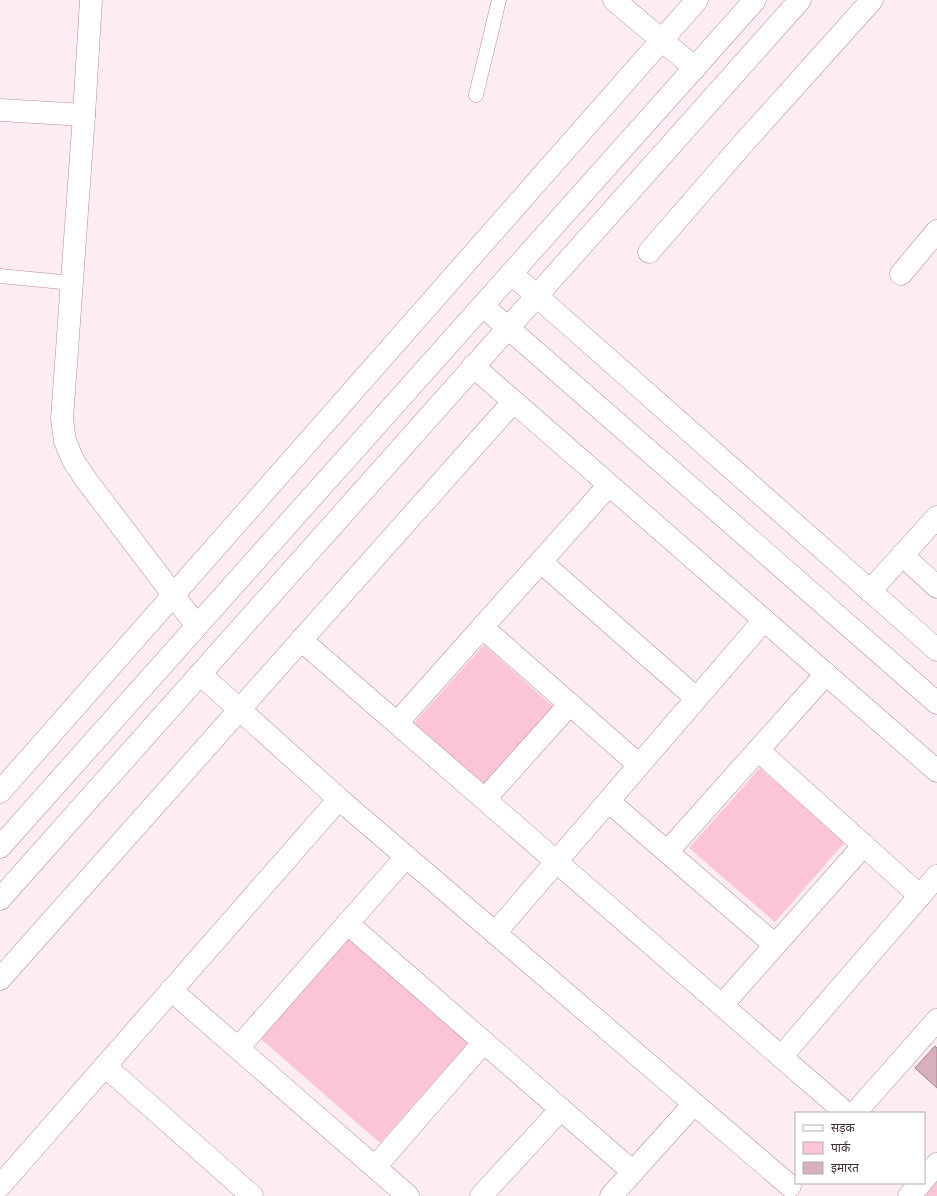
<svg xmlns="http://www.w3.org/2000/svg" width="937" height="1196" viewBox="0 0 937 1196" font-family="'Open Sans','Noto Sans Devanagari',sans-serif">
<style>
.green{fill:#fcc5d5}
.building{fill:#d7b0bb;stroke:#a5818b}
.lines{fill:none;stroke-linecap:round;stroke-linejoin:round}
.service-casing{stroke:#b48e99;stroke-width:15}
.minor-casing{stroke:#b48e99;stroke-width:23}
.tertiary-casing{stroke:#b48e99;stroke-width:23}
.service{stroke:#fff;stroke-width:14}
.minor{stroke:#fff;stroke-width:22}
.tertiary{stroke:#fff;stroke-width:22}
</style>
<rect width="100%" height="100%" fill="#fdecf0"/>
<g class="green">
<path d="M484,645L553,707L483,785L414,723Z"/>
<path d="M760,768L845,842L775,922L689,848Z"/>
<path d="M348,938L468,1043L380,1143L260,1038Z"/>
<path d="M937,1178V1196H920Z"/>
</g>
<path class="building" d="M935,1046L937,1048V1088L915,1068Z"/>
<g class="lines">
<defs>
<g id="service">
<path d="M476,95L499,0"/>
<path d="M0,276L72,283"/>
</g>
<g id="minor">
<path d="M614,0L695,68"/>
<path d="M0,110L84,115L62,419L65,441L73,460L84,477L197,626"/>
<path d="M84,115L91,0"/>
<path d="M649,252L741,146L872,0"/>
<path d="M901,274L937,231"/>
<path d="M473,366L937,771"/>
<path d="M902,555L937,587"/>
<path d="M541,562L696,698"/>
<path d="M870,591L937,517"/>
<path d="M482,627L639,765"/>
<path d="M301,640L846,1113"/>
<path d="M200,674L339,799L790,1186"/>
<path d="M397,723L609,485"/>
<path d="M758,750L920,896"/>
<path d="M0,792L697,0"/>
<path d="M485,799L570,704"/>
<path d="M608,801L775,945"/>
<path d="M667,852L826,674"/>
<path d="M347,923L633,1172"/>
<path d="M495,933L764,620"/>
<path d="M0,979L513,402"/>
<path d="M171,990L408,1196"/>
<path d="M722,1005L864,845"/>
<path d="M238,1048L406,857"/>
<path d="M781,1057L937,876"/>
<path d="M105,1066L252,1196"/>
<path d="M855,1113L937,1020"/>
<path d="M375,1167L484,1042"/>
<path d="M924,1179L937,1164"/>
<path d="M0,1186L339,799"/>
<path d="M481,1196L561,1109"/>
<path d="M611,1196L694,1104"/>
<path d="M909,1196L921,1183"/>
</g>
<g id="tertiary">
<path d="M512,274L937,650"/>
<path d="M483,306L937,703"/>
<path d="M0,847L755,0"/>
<path d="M0,899L800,0"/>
</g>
</defs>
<use href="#service" class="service-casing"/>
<use href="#minor" class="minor-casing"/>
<use href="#tertiary" class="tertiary-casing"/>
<use href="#service" class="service"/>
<use href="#minor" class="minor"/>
<use href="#tertiary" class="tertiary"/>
</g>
<rect x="795" y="1112" width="130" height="72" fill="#ffffff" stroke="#b3acae"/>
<rect x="803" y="1125" width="20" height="6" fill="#ffffff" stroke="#b3acae"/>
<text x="831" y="1132" font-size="12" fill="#403035">सड़क</text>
<rect x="803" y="1142" width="20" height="12" fill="#fcc5d5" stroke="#b3acae"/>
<text x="831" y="1152" font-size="12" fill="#403035">पार्क</text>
<rect x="803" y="1162" width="20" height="12" fill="#d7b0bb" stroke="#b3acae"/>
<text x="831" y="1172" font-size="12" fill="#403035">इमारत</text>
</svg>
